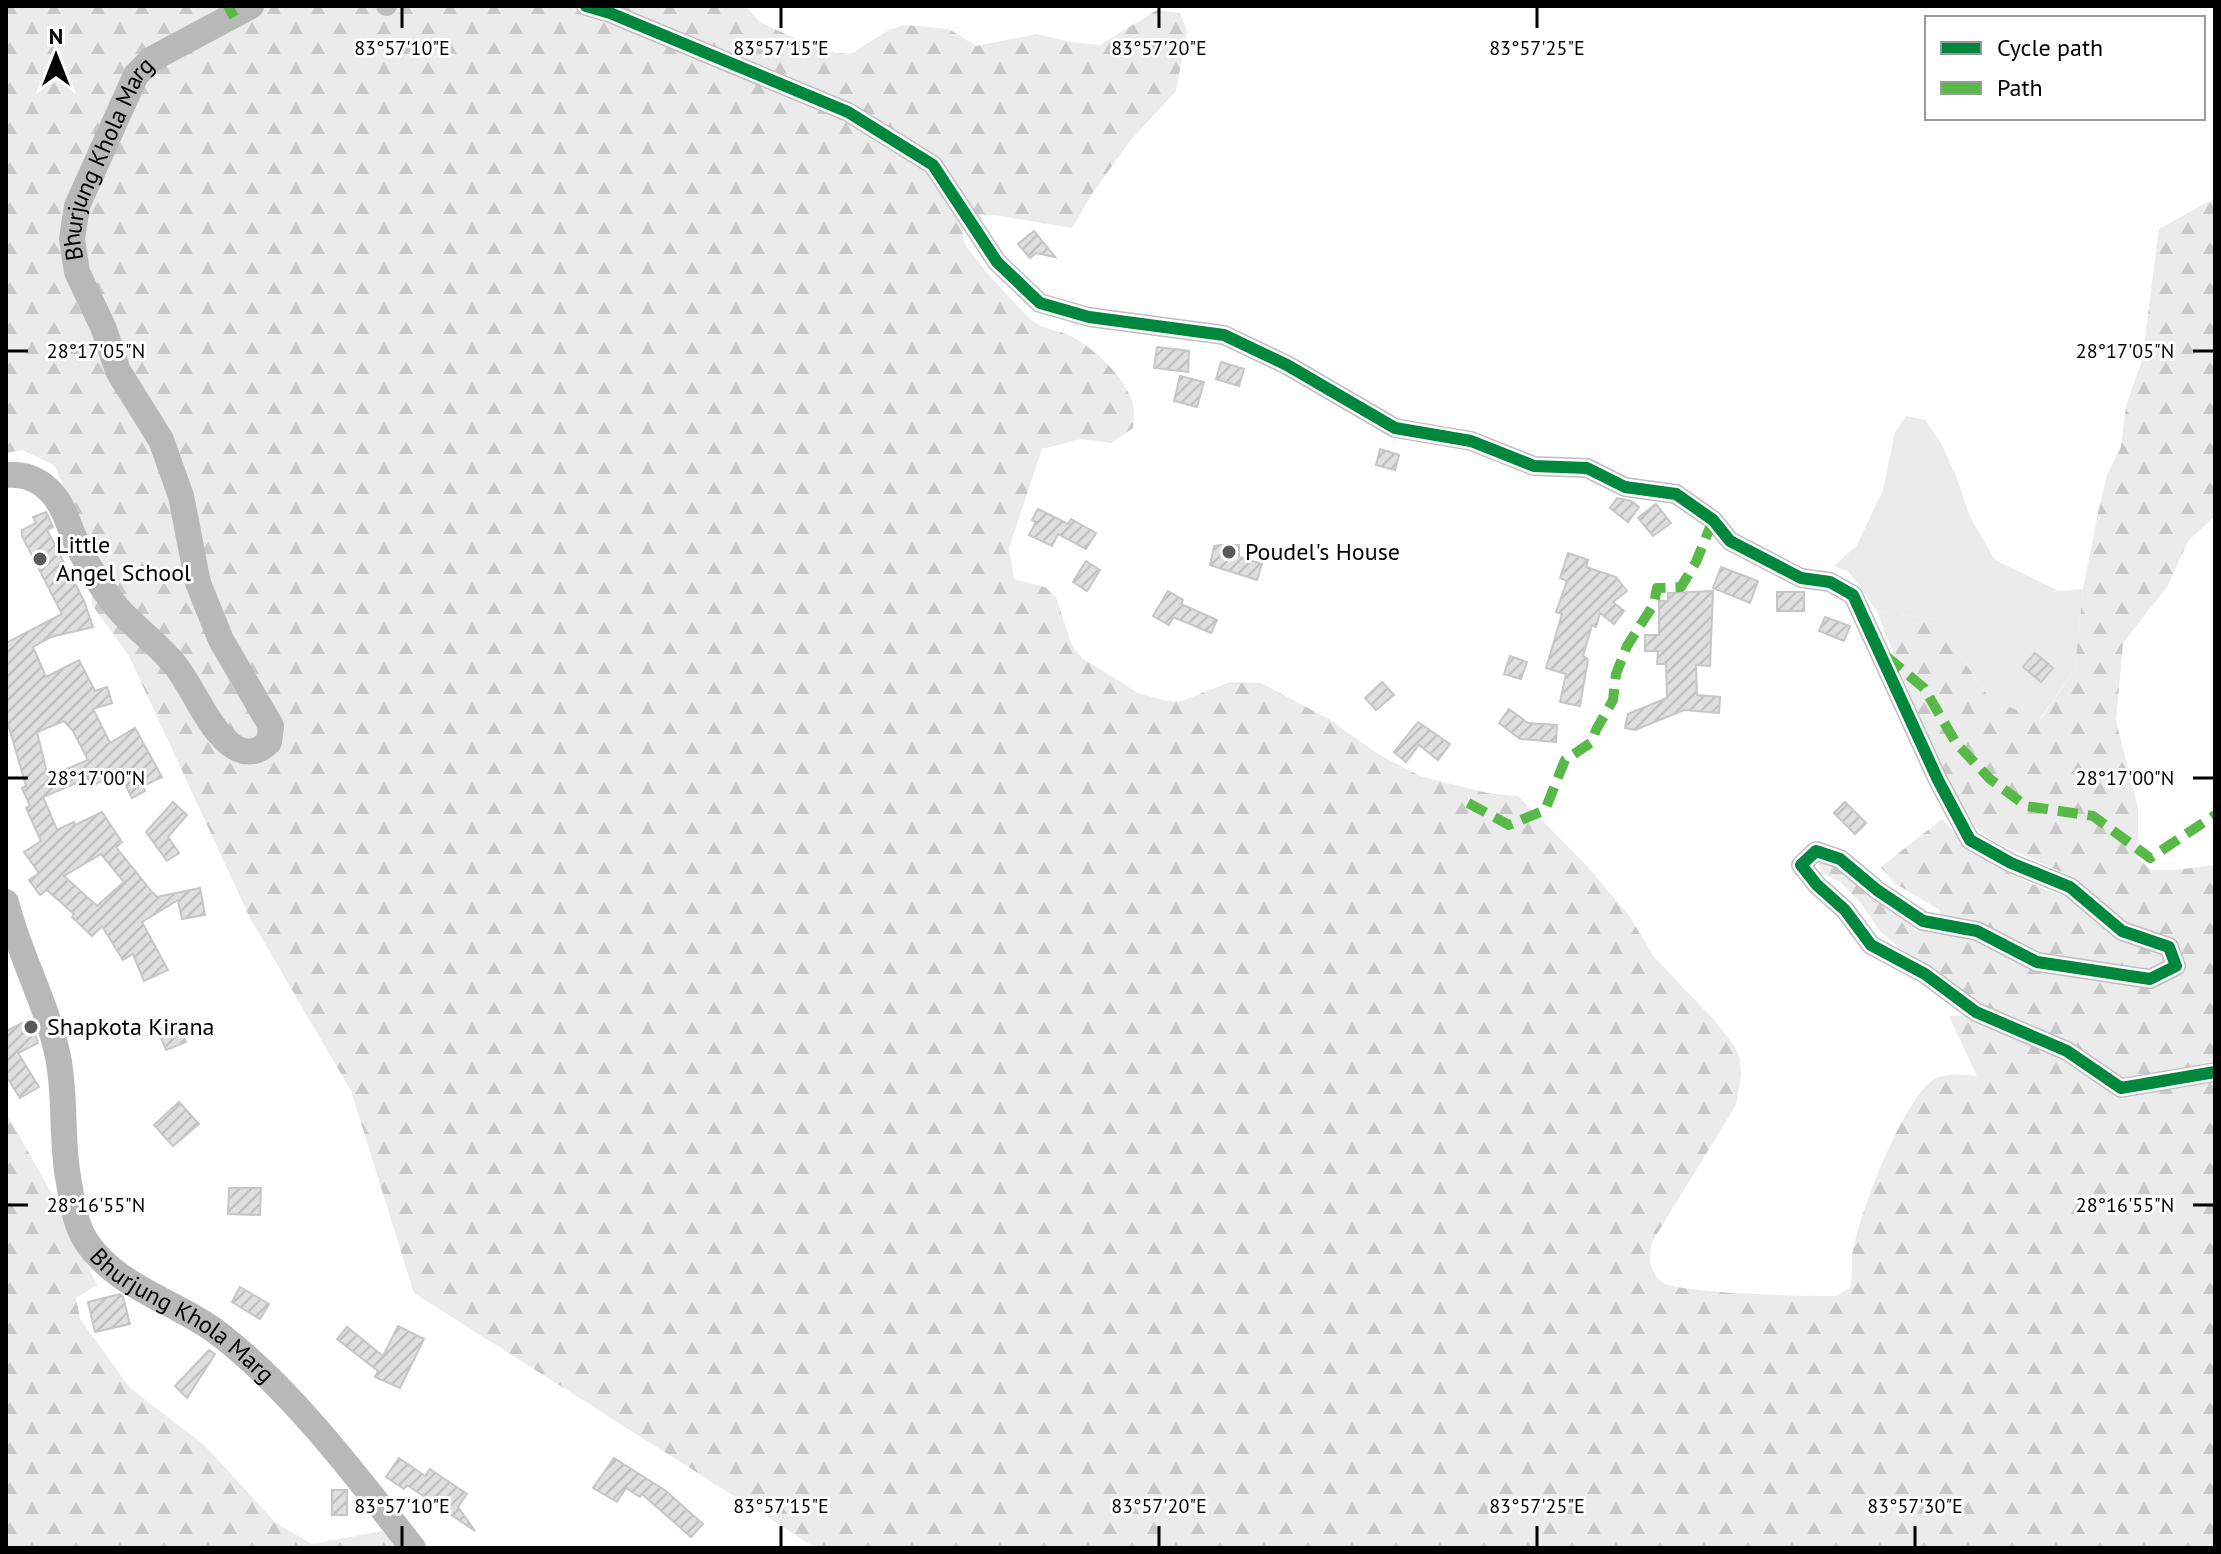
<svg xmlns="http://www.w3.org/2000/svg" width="2221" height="1554" viewBox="0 0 2221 1554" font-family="'PT Sans',sans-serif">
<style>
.green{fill:#ebebeb}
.forest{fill:url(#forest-firs)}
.building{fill:url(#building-hatch);stroke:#c6c6c6;stroke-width:2;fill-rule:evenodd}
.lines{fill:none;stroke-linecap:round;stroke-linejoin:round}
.minor{stroke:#bebebe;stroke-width:20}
.secondary{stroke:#b8b8b8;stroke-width:26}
.quiet{stroke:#58b947;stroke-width:10;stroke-dasharray:20 10;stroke-linecap:butt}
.cycleway-casing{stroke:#fff;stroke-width:17}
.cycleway{stroke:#00873e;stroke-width:12}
.ticks{fill:none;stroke:#000;stroke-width:3}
.poi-dot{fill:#595959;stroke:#fff;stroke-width:3}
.labels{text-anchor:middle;stroke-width:6;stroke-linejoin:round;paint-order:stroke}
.street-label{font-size:24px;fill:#000;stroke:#fff}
.poi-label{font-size:24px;fill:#000;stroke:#fff;text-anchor:start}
.ticks-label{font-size:20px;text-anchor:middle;fill:#000;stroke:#fff;stroke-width:6;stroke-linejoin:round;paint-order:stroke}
</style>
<defs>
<pattern id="forest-firs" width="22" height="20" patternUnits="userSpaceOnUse" patternTransform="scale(2)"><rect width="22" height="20" fill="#ebebeb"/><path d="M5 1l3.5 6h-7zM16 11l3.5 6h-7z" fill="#c8c8c8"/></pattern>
<pattern id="building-hatch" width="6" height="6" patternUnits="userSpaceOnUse" patternTransform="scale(2)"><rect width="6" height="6" fill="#dfdfdf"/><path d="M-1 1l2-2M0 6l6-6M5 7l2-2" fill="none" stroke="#bebebe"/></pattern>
</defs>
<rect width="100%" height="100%" fill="#fff"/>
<path class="green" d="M1906,416L1925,420L1941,443L1956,476L1970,517L1995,560L2059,591L2083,589L2075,669L2040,719L1991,700L1934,619L1877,611L1848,571L1834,566L1857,545L1883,490L1895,432Z"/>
<g class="forest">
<path d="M6,6H745L760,22L792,37L837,53L851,54L889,30L904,25L949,29L976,46L1037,34L1070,42L1100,45L1157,10L1180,13L1187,31L1176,91L1130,141L1092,194L1072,228L995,215L963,216C963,224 962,234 964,241C966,252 1026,317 1037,324C1046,329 1056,330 1066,334C1090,344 1121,373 1131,398C1135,408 1134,418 1133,428L1111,443L1081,439L1042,449L1009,548L1014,579L1045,587L1056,597L1072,646L1082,658L1138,693L1167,701H1182L1230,682L1261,683L1329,719L1378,754L1420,776L1487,793L1518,796L1588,867L1630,917L1654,957L1714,1020L1734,1045L1740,1059L1741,1075L1736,1105L1652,1242C1649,1258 1648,1271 1662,1282C1678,1294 1808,1296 1836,1296L1850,1288C1853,1277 1851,1269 1852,1258C1855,1223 1904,1095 1935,1079C1948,1072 1962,1075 1977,1076L1949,1016L1965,1015L1906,953L1880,931L1860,902L1840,882L1822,873L1818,864L1820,860L1841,865L1892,912L1939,918L1940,910L1894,883L1881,867L1942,819C1977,858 2017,882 2068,897L2070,876L1995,842L1976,828L1952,789L1915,709L1877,611L1934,619L1991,700L2041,719L2075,669L2083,589L2098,513L2107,475L2121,447L2126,406L2142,360L2159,229L2215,198V516L2188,541L2167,587L2123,643L2116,721L2138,808V858L2151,870H2175L2215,865V1548H816L414,1293L351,1091L250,918L129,656L92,605L91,547L54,465L22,450L6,453Z"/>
<path d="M6,1112L53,1196L97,1285L76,1298L80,1319L130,1388L204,1445L276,1523L312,1544L383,1531L397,1548H6Z"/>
</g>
<g class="building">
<path d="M1034,231L1055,257L1036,253L1030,258L1018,244Z"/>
<path d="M1157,347L1189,351L1188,372L1154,368Z"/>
<path d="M1221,362L1244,369L1239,386L1216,379Z"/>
<path d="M1180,376L1204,382L1197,407L1174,401Z"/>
<path d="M1380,449L1399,455L1395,470L1376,465Z"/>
<path d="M1617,498L1631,501L1639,507L1628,522L1610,508Z"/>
<path d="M1656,504L1671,523L1653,536L1638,518Z"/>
<path d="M1038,509L1068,524L1071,519L1096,533L1086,549L1058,534L1052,546L1029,535L1036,522L1032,520Z"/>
<path d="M46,512L53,527L47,530L84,601L93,627L51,637L33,647L46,677L79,660L95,691L107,687L112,703L93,709L110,743L135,728L162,777L143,786L145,791L132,798L120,773L91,786L88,778L43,797L57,830L74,822L75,825L102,812L122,842L116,847L152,892L157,897L200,888L205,915L182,919L178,900L142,922L168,970L144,981L133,954L123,960L102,926L92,936L72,917L74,914L47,890L40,895L29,880L39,873L24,852L41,841L26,808L30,806L22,788L26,786L6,717V643L62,614L22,536V530L36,523L33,517ZM64,721L73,731L88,760L48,777L37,732ZM101,854L124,882L97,906L64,876Z"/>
<path d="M1220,545H1239V557L1262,564L1257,580L1210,565L1214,546Z"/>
<path d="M1568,553L1588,560L1586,567L1616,577L1627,591L1613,602L1624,611L1614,624L1600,613L1596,627L1592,625L1583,656L1588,659L1580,706L1560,702L1566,674L1546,668L1562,614L1556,612L1567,581L1560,578Z"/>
<path d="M1086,561L1100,570L1087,591L1073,582Z"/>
<path d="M1721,567L1758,581L1750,603L1713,588Z"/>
<path d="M1168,591L1183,600L1181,604L1217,620L1211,633L1173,617L1169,625L1153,616Z"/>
<path d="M1713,591L1710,666L1696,665L1697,695L1720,697L1719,713L1684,710L1635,730L1625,728L1628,714L1667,698L1666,664H1657L1658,651H1645V635H1659V601H1668V593Z"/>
<rect x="1777" y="592" width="27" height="19"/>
<path d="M1825,617L1850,626L1844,641L1819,631Z"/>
<path d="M2035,653L2053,668L2041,682L2023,667Z"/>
<path d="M1510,656L1527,662L1521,679L1504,674Z"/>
<path d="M1382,682L1394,695L1376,710L1365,698Z"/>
<path d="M1509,709L1528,723L1557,725L1556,742L1520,739L1499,723Z"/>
<path d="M1418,722L1450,744L1438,760L1419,745L1406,762L1394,752Z"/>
<path d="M173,802L187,815L168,837L179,853L167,861L146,832Z"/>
<path d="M1845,802L1866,823L1855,834L1834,813Z"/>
<path d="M30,1019L38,1043L18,1053L39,1087L20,1098L6,1076V1031Z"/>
<path d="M178,1022L186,1042L166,1050L158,1030Z"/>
<path d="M179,1102L199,1124L173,1146L154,1125Z"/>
<path d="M229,1188H261L260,1215L228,1214Z"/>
<path d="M240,1287L269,1304L260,1319L232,1302Z"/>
<path d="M120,1294L123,1297L130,1324L95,1332L88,1302Z"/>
<path d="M398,1326L424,1339L400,1388L375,1377L378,1371L337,1339L347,1327L383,1356Z"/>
<path d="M209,1350L215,1354L187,1398L175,1386Z"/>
<path d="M399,1458L425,1476L430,1469L467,1494L458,1507L475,1531L407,1485L404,1489L386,1477Z"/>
<path d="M614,1458L666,1491L703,1524L691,1537L642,1494L640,1497L626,1488L617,1502L593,1488Z"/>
<rect x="332" y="1490" width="15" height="25"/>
</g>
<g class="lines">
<g class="minor">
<path d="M386,6H387"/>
<path d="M586,6L610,13L848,112L933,165L997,262L1040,303L1089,317L1224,335L1287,365L1395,428L1471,441L1534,466L1587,468L1625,487L1676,494L1713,520L1730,541L1801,578L1830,582L1853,595L1938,780L1970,840L2011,863L2070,887L2122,931L2169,947L2176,966L2150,979L2037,962L1977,931L1923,921L1877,890L1840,859L1816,851L1801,865L1817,885L1845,910L1871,945L1925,974L1976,1012L2067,1051L2121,1088L2215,1072"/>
</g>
<g class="secondary">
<path id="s1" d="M6,475C24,474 37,478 50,491C66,507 70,533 81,552C92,572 106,596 122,613C139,631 159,645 175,665C194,688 209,733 236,748C249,755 260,751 269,742L271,726L221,640L198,583L181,496L161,440L118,371L104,329L77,272L72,239L77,206L136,75L152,59L251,6"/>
<path id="s2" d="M6,902C19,955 47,1003 58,1057C66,1096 61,1137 68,1177C72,1199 74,1222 86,1241C117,1289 180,1302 223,1337C294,1393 357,1477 413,1548"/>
</g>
<g class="quiet">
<path d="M228,6L234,17"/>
<path d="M1886,656L1924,688L1956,743L1990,779L2026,806L2093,816L2150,858L2215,815"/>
<path d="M1468,803L1509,825L1545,810L1565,760L1592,742L1596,730L1613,700L1616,674L1627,646L1654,604L1657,588L1681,587L1696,562L1713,520"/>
</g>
<defs>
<path id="cycleway" d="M586,6L610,13L848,112L933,165L997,262L1040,303L1089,317L1224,335L1287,365L1395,428L1471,441L1534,466L1587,468L1625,487L1676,494L1713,520L1730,541L1801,578L1830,582L1853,595L1938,780L1970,840L2011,863L2070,887L2122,931L2169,947L2176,966L2150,979L2037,962L1977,931L1923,921L1877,890L1840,859L1816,851L1801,865L1817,885L1845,910L1871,945L1925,974L1976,1012L2067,1051L2121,1088L2215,1072"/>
</defs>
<use href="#cycleway" class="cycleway-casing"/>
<use href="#cycleway" class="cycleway"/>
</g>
<path class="ticks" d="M402,8V28M781,8V28M1159,8V28M1537,8V28M8,351H28M2193,351H2213M8,778H28M2193,778H2213M8,1205H28M2193,1205H2213M402,1526V1546M781,1526V1546M1159,1526V1546M1537,1526V1546M1915,1526V1546"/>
<g class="poi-dot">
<circle cx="1229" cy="552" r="8"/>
<circle cx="40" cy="559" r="8"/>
<circle cx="31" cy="1027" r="8"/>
</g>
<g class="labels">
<g class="street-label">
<text dy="8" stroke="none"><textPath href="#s1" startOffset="1040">Bhurjung Khola Marg</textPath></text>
<text dy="8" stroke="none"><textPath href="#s2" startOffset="474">Bhurjung Khola Marg</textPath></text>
</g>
<g class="poi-label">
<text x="56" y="553">Little<tspan x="56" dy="28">Angel School</tspan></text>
<text x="1245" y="560">Poudel's House</text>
<text x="47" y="1035">Shapkota Kirana</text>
</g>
</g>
<g class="ticks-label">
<text x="402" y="55">83°57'10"E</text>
<text x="781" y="55">83°57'15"E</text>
<text x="1159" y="55">83°57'20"E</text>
<text x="1537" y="55">83°57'25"E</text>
<text x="96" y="358">28°17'05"N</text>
<text x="2125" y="358">28°17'05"N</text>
<text x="96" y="785">28°17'00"N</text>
<text x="2125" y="785">28°17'00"N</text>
<text x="96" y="1212">28°16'55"N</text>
<text x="2125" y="1212">28°16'55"N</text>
<text x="402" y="1513">83°57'10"E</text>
<text x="781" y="1513">83°57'15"E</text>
<text x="1159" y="1513">83°57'20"E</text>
<text x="1537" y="1513">83°57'25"E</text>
<text x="1915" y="1513">83°57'30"E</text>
</g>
<rect width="2221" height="1554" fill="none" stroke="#000000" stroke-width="16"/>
<rect x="1925" y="16" width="280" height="104" fill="#ffffff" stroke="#999999" stroke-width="2"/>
<rect x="1941" y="42" width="40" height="12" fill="#00873e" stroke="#999999" stroke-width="2"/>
<text x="1997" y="56" font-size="24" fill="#000000">Cycle path</text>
<rect x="1941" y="82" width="40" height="12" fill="#58b947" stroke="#999999" stroke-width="2"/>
<text x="1997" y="96" font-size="24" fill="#000000">Path</text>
<g transform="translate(56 56)" stroke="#ffffff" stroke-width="6" paint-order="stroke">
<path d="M0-6L14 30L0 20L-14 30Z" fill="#000000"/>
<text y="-12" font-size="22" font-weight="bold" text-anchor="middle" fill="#000000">N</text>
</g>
</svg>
